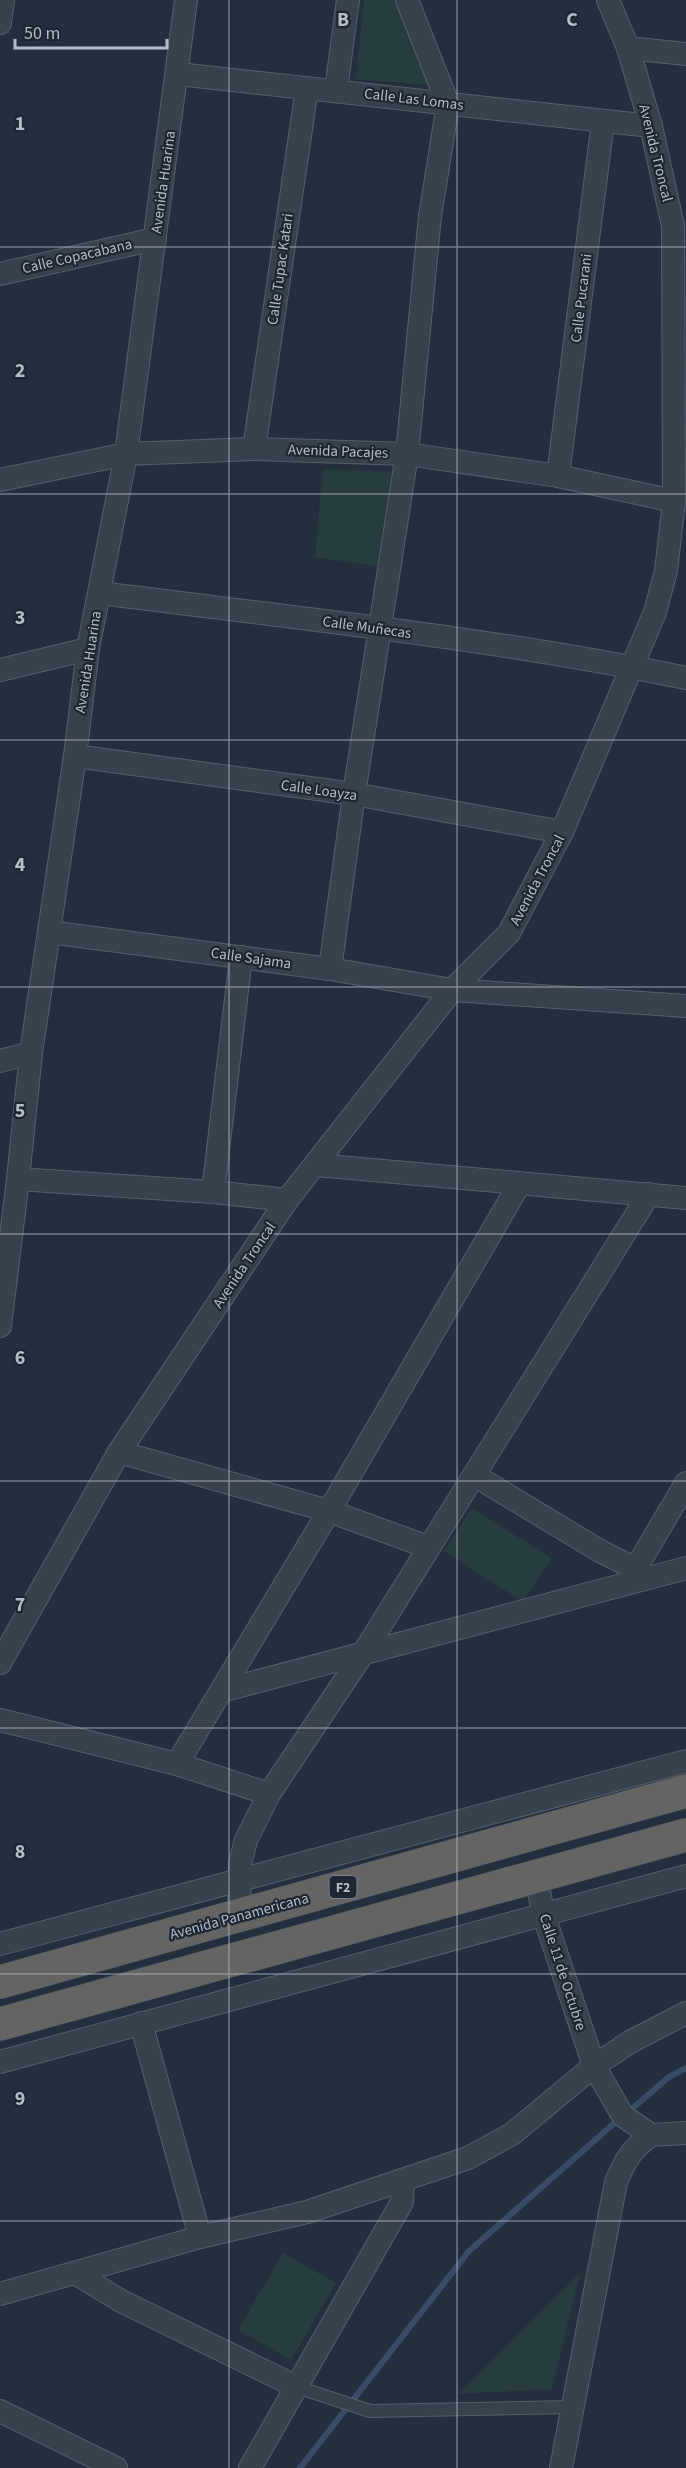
<svg xmlns="http://www.w3.org/2000/svg" width="686" height="2468" viewBox="0 0 686 2468" font-family="'Source Sans 3',sans-serif">
<style>
.green{fill:#263c3f}
.lines{fill:none;stroke-linecap:round;stroke-linejoin:round}
.stream{stroke:#394c67;stroke-width:6}
.service-casing{stroke:#565f6c;stroke-width:14}
.minor-casing{stroke:#565f6c;stroke-width:24}
.trunk-casing{stroke:#434c59;stroke-width:34}
.service{stroke:#38414e;stroke-width:12}
.minor{stroke:#38414e;stroke-width:22}
.trunk{stroke:#656462;stroke-width:33}
.grid{fill:none;stroke:#b4bcc9;stroke-width:1.5;stroke-opacity:0.55}
.labels{text-anchor:middle;stroke-width:4.5;stroke-linejoin:round;paint-order:stroke}
.shield{fill:#1d2633;stroke:#878f9c;stroke-width:1.5}
.shield-label{font-size:14px;font-weight:bold;fill:#b4bcc9}
.street-label{font-size:15px;fill:#b4bcc9;stroke:#1d2633}
.grid-label{font-size:20px;text-anchor:middle;font-weight:bold;fill:#b4bcc9;stroke:#1d2633;stroke-width:4.5;stroke-linejoin:round;paint-order:stroke}
</style>
<rect width="100%" height="100%" fill="#242f3e"/>
<g class="green">
<path d="M364,0H396L428,85L356,79Z"/>
<path d="M323,469L394,472L380,567L315,557Z"/>
<path d="M472,1508L551,1558L523,1602L444,1551Z"/>
<path d="M283,2253L336,2283L291,2360L238,2330Z"/>
<path d="M580,2273L552,2389L458,2394Z"/>
</g>
<g class="lines">
<g class="stream">
<path d="M627,2113L669,2077L686,2068"/>
<path d="M300,2468L469,2251L619,2119"/>
</g>
<defs>
<path id="service" d="M297,2387L370,2411L572,2407"/>
<g id="minor">
<path d="M0,23L3,0"/>
<path d="M628,48L686,54"/>
<path d="M178,74L651,126"/>
<path d="M336,90L348,0"/>
<path d="M0,274L155,239"/>
<path d="M254,449L307,88"/>
<path d="M558,476L603,121"/>
<path d="M0,480L126,454L254,449L407,454L558,476L674,501"/>
<path d="M100,593C295,618 493,638 686,678"/>
<path d="M0,670L88,649"/>
<path d="M75,756L354,794L562,832"/>
<path d="M49,932L330,969L452,990L686,1006"/>
<path d="M330,969L354,794L407,454L430,216L448,104L407,0"/>
<path d="M0,1061L31,1053"/>
<path d="M316,1165L686,1198"/>
<path d="M18,1179L213,1192L287,1200"/>
<path d="M213,1192L241,957"/>
<path d="M0,1326L18,1179L31,1053L75,756L88,649L126,454L186,0"/>
<path d="M119,1452L329,1511L428,1547"/>
<path d="M474,1475L600,1551L636,1569"/>
<path d="M629,1580L686,1483"/>
<path d="M0,1663L119,1452L287,1200L452,990L509,933L562,832L655,612L666,571L674,501L673,226L651,126L628,48L608,0"/>
<path d="M221,1691L686,1568"/>
<path d="M0,1720L177,1764L269,1794"/>
<path d="M177,1764L329,1511L520,1183"/>
<path d="M536,1878L544,1916L594,2066L623,2116L651,2135L686,2133"/>
<path d="M239,1917L240,1864L246,1840L269,1794L364,1652L649,1194"/>
<path d="M0,1944L686,1761"/>
<path d="M141,2023L200,2237"/>
<path d="M0,2062L686,1876"/>
<path d="M75,2273L121,2301L297,2387"/>
<path d="M0,2294L200,2237L307,2212L468,2158L512,2134L594,2066L630,2042L686,2013"/>
<path d="M0,2411L116,2468"/>
<path d="M250,2468L402,2202L403,2180"/>
<path d="M561,2468L616,2182C626,2159 630,2151 651,2135"/>
</g>
<g id="trunk">
<path d="M0,1982L686,1791"/>
<path d="M0,2024L686,1835"/>
</g>
</defs>
<use href="#service" class="service-casing"/>
<use href="#minor" class="minor-casing"/>
<use href="#trunk" class="trunk-casing"/>
<use href="#service" class="service"/>
<use href="#minor" class="minor"/>
<use href="#trunk" class="trunk"/>
</g>
<path class="grid" d="M229,0V2468M457,0V2468M0,247H686M0,494H686M0,740H686M0,987H686M0,1234H686M0,1481H686M0,1728H686M0,1974H686M0,2221H686"/>
<g class="labels">
<rect class="shield" x="329.5" y="1876" width="27" height="22" rx="4.5"/>
<g class="shield-label">
<text x="343" y="1892">F2</text>
</g>
<g class="street-label">
<text transform="translate(414 99) rotate(7)" y="5">Calle Las Lomas</text>
<text transform="translate(656 153) rotate(76)" y="5">Avenida Troncal</text>
<text transform="translate(163 182) rotate(-82)" y="5">Avenida Huarina</text>
<text transform="translate(77 256) rotate(-13)" y="5">Calle Copacabana</text>
<text transform="translate(280 269) rotate(-82)" y="5">Calle Tupac Katari</text>
<text transform="translate(581 298) rotate(-83)" y="5">Calle Pucarani</text>
<text transform="translate(338 451) rotate(2)" y="5">Avenida Pacajes</text>
<text transform="translate(367 627) rotate(8)" y="5">Calle Muñecas</text>
<text transform="translate(88 662) rotate(-81)" y="5">Avenida Huarina</text>
<text transform="translate(319 790) rotate(8)" y="5">Calle Loayza</text>
<text transform="translate(537 880) rotate(-62)" y="5">Avenida Troncal</text>
<text transform="translate(251 958) rotate(8)" y="5">Calle Sajama</text>
<text transform="translate(244 1265) rotate(-56)" y="5">Avenida Troncal</text>
<text transform="translate(239 1916) rotate(-15)" y="5">Avenida Panamericana</text>
<text transform="translate(563 1972) rotate(72)" y="5">Calle 11 de Octubre</text>
</g>
</g>
<g class="grid-label">
<text x="343" y="26">B</text>
<text x="572" y="26">C</text>
<text x="20" y="130">1</text>
<text x="20" y="377">2</text>
<text x="20" y="624">3</text>
<text x="20" y="871">4</text>
<text x="20" y="1117">5</text>
<text x="20" y="1364">6</text>
<text x="20" y="1611">7</text>
<text x="20" y="1858">8</text>
<text x="20" y="2105">9</text>
</g>
<path d="M15 39v9h152v-9" fill="none" stroke="#b4bcc9" stroke-width="3"/>
<text x="24" y="39" font-size="18" fill="#b4bcc9" stroke="#1d2633" stroke-width="4.5" paint-order="stroke">50 m</text>
</svg>
